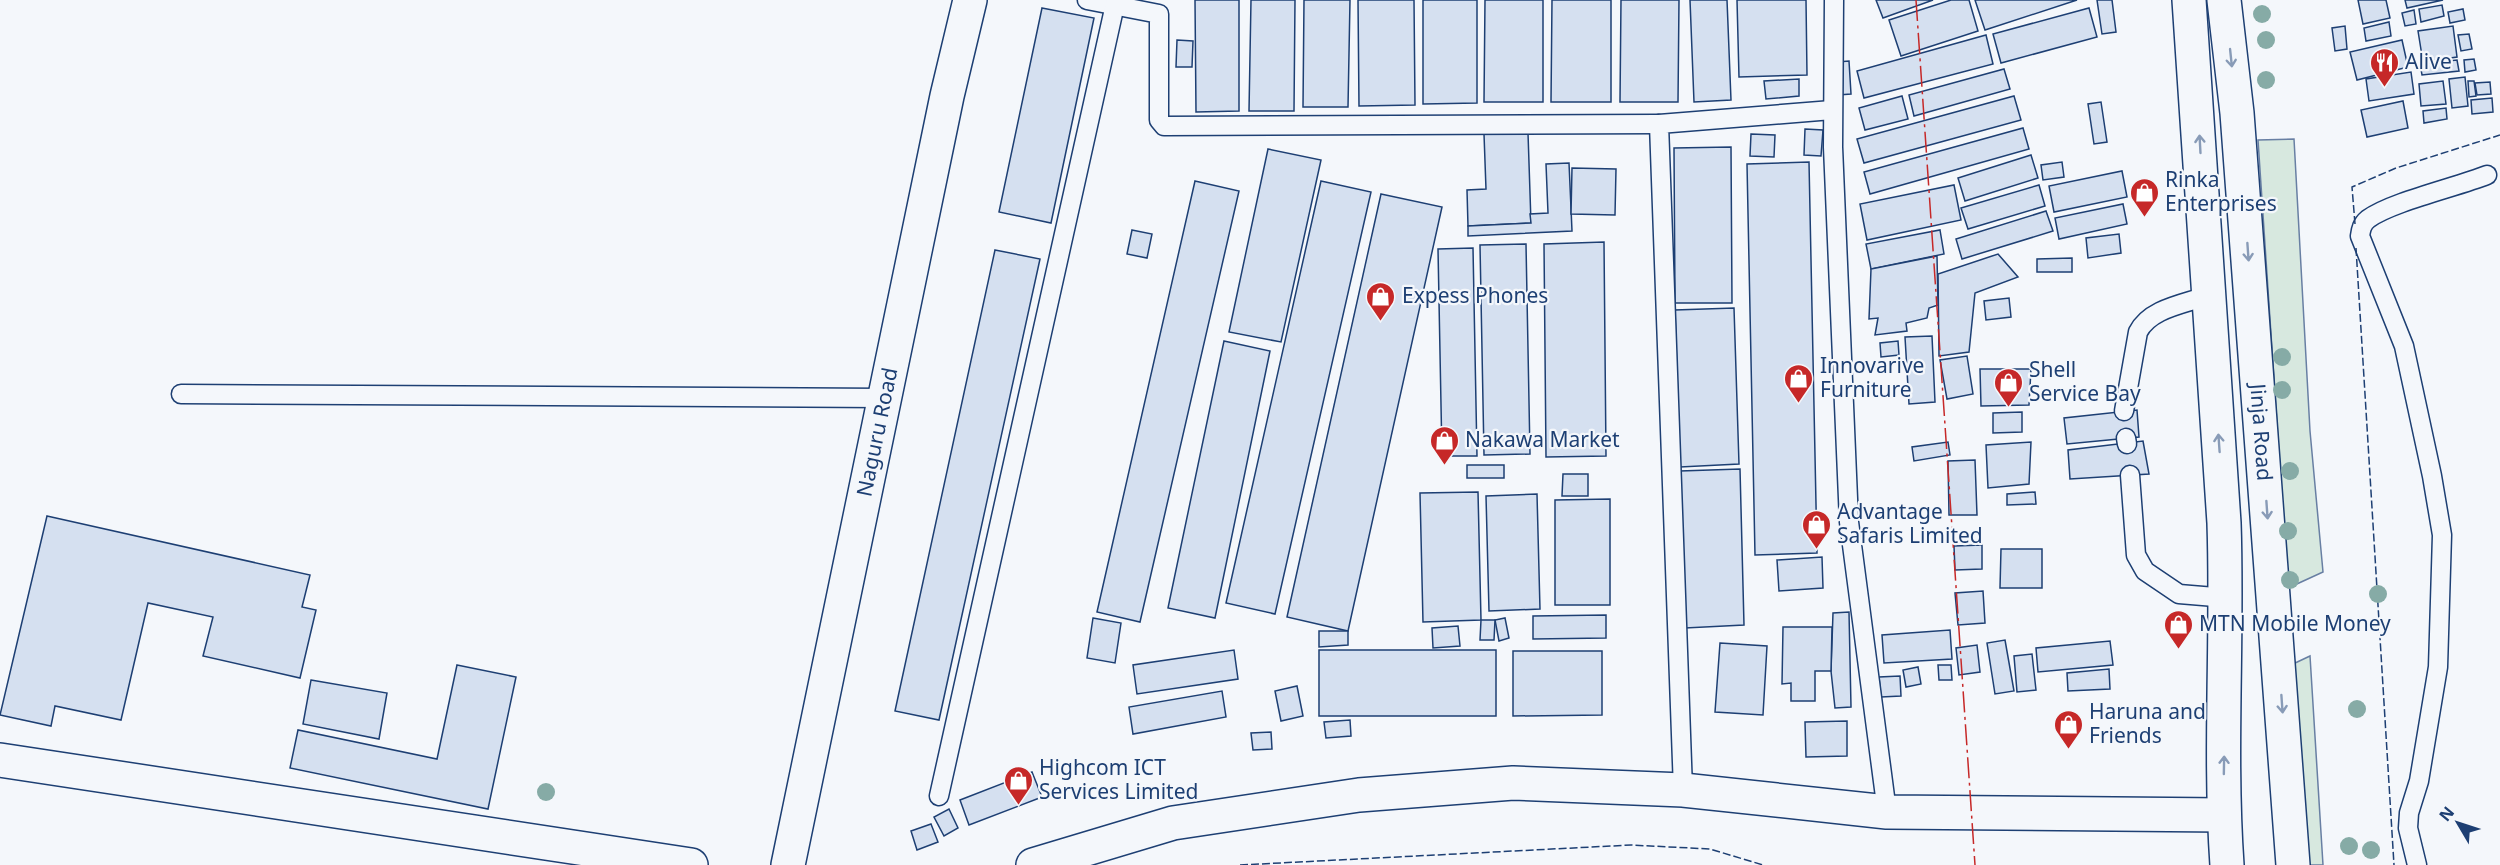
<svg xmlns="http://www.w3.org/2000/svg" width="2500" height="865" viewBox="0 0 2500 865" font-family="'Noto Sans',sans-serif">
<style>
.green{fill:#d7e8df;stroke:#687fa3;stroke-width:1.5}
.building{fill:#d5e0f0;stroke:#1d3f73;stroke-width:1.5}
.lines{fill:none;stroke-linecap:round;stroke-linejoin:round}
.lane-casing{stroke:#1d3f73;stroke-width:21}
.street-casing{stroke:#1d3f73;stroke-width:36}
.secondary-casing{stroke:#1d3f73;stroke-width:36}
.highway-casing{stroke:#1d3f73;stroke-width:36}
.lane{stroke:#f4f7fb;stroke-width:18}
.street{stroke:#f4f7fb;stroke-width:33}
.secondary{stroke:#f4f7fb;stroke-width:33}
.highway{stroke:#f4f7fb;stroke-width:33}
.fence{stroke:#1d3f73;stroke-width:1.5;stroke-dasharray:8 3;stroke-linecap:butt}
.power{stroke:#c62828;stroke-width:1.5;stroke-dasharray:21 4.5 3 4.5;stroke-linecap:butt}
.tree{fill:#86aba6}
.oneway{stroke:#889bb7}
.labels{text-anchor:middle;stroke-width:4.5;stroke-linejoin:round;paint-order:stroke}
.poi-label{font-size:21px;fill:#1d3f73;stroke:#f4f7fb;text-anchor:start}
.street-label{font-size:21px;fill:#1d3f73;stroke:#f4f7fb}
</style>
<rect width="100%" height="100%" fill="#f4f7fb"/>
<g class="green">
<path d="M2294,139L2310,431L2323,572L2288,588L2258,140Z"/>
<path d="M2310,656L2323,865H2307L2293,664Z"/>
</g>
<g class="building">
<path d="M1195,0H1239V111L1196,112Z"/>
<path d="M1251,0H1295L1294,111H1249Z"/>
<path d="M1304,0H1350L1348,107H1303Z"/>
<path d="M1358,0H1414L1415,105L1359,106Z"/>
<path d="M1423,0H1477V103L1423,104Z"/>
<path d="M1485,0H1543V102H1484Z"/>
<path d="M1552,0H1611V102H1551Z"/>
<path d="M1621,0H1679L1678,102H1620Z"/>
<path d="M1690,0H1727L1731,100L1694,102Z"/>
<path d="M1737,0H1806L1807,75L1739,77Z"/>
<path d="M1876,0H1933L1883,18Z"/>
<path d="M1951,0H1969L1978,31L1901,56L1889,20Z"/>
<path d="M1975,0H2077L1985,30Z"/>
<path d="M2097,0H2112L2116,32L2102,34Z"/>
<path d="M2358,0H2386L2390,18L2363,24Z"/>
<path d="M2405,0H2443L2407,8Z"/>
<path d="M2442,5L2444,16L2421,22L2419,9Z"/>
<path d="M1042,8L1094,18L1051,223L999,212Z"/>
<path d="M2089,8L2097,37L2001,63L1993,34Z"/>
<path d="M2463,9L2465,20L2450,23L2448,12Z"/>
<path d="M2414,10L2416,24L2405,26L2402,13Z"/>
<path d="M2389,22L2391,36L2366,41L2364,28Z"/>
<path d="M2345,26L2347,49L2335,51L2332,28Z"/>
<path d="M2453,26L2457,57L2423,62L2418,31Z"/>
<path d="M2469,34L2472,49L2461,51L2458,35Z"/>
<path d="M1986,35L1993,64L1864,98L1857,71Z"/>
<path d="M1177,40L1193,41L1192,67H1176Z"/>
<path d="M2402,40L2408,67L2357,80L2350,52Z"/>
<path d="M2474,59L2476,70L2465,72L2464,60Z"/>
<path d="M2457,60L2459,71L2422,75L2420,64Z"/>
<path d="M1849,61L1851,94L1838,95L1837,62Z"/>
<path d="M2004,69L2010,89L1914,116L1909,95Z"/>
<path d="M2411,72L2414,94L2369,101L2366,79Z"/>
<path d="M2465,77L2468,106L2452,108L2449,79Z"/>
<path d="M1799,79V96L1766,99L1764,81Z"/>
<path d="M2443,81L2446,104L2421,106L2419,84Z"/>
<path d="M2468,81H2474L2476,96L2469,97Z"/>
<path d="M2490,82L2491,94L2477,95L2475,83Z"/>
<path d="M1902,96L1908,119L1865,130L1859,108Z"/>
<path d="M2014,96L2021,120L1864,163L1857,139Z"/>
<path d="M2492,98L2493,112L2472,114L2471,100Z"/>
<path d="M2403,101L2408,128L2367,137L2361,110Z"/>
<path d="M2101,102L2107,142L2094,144L2088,104Z"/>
<path d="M2446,108L2447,119L2424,123L2423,111Z"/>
<path d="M2023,128L2029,149L1870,194L1864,172Z"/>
<path d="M1805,129L1823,130L1821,156L1804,155Z"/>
<path d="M1528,133L1531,223L1468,226L1467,190L1486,189L1484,134Z"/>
<path d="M1751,134L1775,135L1774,157L1750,156Z"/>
<path d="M1731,147L1732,303H1675L1674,148Z"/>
<path d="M1268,149L1321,160L1281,342L1229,332Z"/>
<path d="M2031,155L2038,178L1965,201L1958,178Z"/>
<path d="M1809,162L1817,553L1755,555L1747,164Z"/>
<path d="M2062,162L2064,177L2043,180L2041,165Z"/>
<path d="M1569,163L1572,231L1468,236V226L1531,223L1530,214L1548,213L1546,164Z"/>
<path d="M1572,168L1616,169L1615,215L1571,214Z"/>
<path d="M2122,171L2127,197L2054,212L2049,186Z"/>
<path d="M1195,181L1239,191L1140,622L1097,612Z"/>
<path d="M1321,181L1371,192L1275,614L1226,603Z"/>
<path d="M1954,185L1961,220L1867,240L1860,204Z"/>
<path d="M2039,185L2045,206L1968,229L1961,208Z"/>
<path d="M1381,194L1442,207L1348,631L1287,617Z"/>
<path d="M2123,204L2127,224L2059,239L2055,218Z"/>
<path d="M2046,211L2053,231L1962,259L1956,239Z"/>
<path d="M1132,230L1152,234L1147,258L1127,254Z"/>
<path d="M1940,230L1944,254L1871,269L1866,244Z"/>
<path d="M2119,234L2121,253L2088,258L2086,238Z"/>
<path d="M1604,242L1606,456L1546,457L1544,244Z"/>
<path d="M1526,244L1530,454L1484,455L1480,245Z"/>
<path d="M1473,248L1477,456H1442L1438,249Z"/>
<path d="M995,250L1040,259L939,720L895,711Z"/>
<path d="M1998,254L2018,277L1975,293L1969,352L1939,356L1938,274Z"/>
<path d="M1937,256L1938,305L1929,308L1927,318L1906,323L1907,331L1875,335L1878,318L1869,319L1871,269Z"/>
<path d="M2072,258V272H2037V259Z"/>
<path d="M2009,298L2011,317L1986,320L1984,301Z"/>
<path d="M1734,308L1739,464L1680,467L1675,310Z"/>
<path d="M1932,336L1935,402L1909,404L1905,337Z"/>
<path d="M1224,341L1270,351L1215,618L1168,608Z"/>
<path d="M1898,341L1899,355L1881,357L1880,343Z"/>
<path d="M1967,356L1973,394L1947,399L1940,360Z"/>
<path d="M1980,369H2031L2029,405L1981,406Z"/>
<path d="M2137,410L2139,437L2067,444L2064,418Z"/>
<path d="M2022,412V432L1993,433V413Z"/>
<path d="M2143,441L2149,474L2070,479L2068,450Z"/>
<path d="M1948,442L1950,455L1914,461L1912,447Z"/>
<path d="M2031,442L2029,484L1988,488L1986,445Z"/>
<path d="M1975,460L1977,515H1949L1948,461Z"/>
<rect x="1467" y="465" width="37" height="13"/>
<path d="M1740,469L1744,625L1685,628L1680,471Z"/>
<path d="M1563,474H1588V496H1562Z"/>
<path d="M1478,492L1481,620L1423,622L1420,493Z"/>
<path d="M2035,492L2036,504L2007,505V494Z"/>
<path d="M1537,494L1540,609L1489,611L1486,496Z"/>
<path d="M1610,499V605H1555V500Z"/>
<path d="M47,516L310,575L302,607L316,610L300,678L203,656L213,617L148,603L121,720L55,706L51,726L0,715Z"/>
<path d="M1982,545V569L1955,570L1954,546Z"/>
<path d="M2001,549H2042V588H2000Z"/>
<path d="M1822,557L1823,588L1779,591L1777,560Z"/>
<path d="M1983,591L1985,623L1958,625L1955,593Z"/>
<path d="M1849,612L1851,707L1835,708L1831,671L1833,613Z"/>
<path d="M1606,615V638L1533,639V616Z"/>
<path d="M1093,618L1121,623L1115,663L1087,658Z"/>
<path d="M1505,618L1509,638L1499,641L1495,620Z"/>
<path d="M1481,620H1495L1494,640H1480Z"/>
<path d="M1458,626L1460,646L1433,648L1432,628Z"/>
<path d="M1783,627H1832L1831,671H1815V701H1791V683L1782,684Z"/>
<path d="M1950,630L1952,659L1884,663L1882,635Z"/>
<path d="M1319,631H1348V645L1319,647Z"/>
<path d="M2005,640L2014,691L1995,694L1987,643Z"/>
<path d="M2110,641L2113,665L2038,672L2036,648Z"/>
<path d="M1720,643L1767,646L1763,715L1715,712Z"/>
<path d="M1977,645L1980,672L1959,675L1956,648Z"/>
<path d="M1234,650L1238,679L1137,694L1133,665Z"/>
<rect x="1319" y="650" width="177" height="66"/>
<path d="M1513,651H1602V715L1513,716Z"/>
<path d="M2032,654L2036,690L2017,692L2014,656Z"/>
<path d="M457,665L516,677L488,809L290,768L298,730L437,759Z"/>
<path d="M1938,665H1951L1952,680H1939Z"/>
<path d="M1918,667L1921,684L1906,687L1903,670Z"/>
<path d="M2109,669L2110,689L2068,691L2067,673Z"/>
<path d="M1900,676L1901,696L1881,697L1879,677Z"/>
<path d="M311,680L387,693L379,739L303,724Z"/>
<path d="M1297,686L1303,716L1281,721L1275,691Z"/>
<path d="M1222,691L1226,717L1133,734L1129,707Z"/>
<path d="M1350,720L1351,736L1326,738L1324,722Z"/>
<path d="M1847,721V756L1806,757L1805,722Z"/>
<path d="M1271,732L1272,749L1253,750L1251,733Z"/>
<path d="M1032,772L1042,797L969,825L960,800Z"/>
<path d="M949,809L958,828L944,836L934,817Z"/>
<path d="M931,824L938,842L917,850L911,831Z"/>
</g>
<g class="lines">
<defs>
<g id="lane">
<path d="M1087,0L1159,14V120L1164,126L1659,124"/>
<path d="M1834,0L1833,147L1849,522L1887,812"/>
<path d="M181,394L884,398"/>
<path d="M2124,411L2138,332C2150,308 2185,304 2209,295"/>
<path d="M2126,438L2127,444"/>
<path d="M2130,475L2136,555L2145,571L2179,594L2227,598"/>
<path d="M1683,790L1659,124L1832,110"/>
<path d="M939,796L1116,0"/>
<path d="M2417,865L2408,828L2409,813L2419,781L2438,667L2442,535L2432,476L2404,346L2360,236C2361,229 2362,224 2368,219C2391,202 2457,187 2487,175"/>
</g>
<g id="street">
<path d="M0,760L691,865"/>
<path d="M1033,865L1173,823L1359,795L1513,783L1683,790L1887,812L2224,815"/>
</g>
<g id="secondary">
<path id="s1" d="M788,865L947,96L970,0"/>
</g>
<g id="highway">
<path d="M2189,0L2224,523C2228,637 2219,751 2227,865"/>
<path id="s2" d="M2224,0L2237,113L2293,865"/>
</g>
</defs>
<use href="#lane" class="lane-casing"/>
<use href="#street" class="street-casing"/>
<use href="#secondary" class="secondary-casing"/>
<use href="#highway" class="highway-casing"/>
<use href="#lane" class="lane"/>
<use href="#street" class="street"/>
<use href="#secondary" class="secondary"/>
<use href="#highway" class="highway"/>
<g class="fence">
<path d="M2355,224L2352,187L2396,168L2500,135"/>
<path d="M2356,248L2394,865"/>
<path d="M1240,865L1631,845L1710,849L1763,865"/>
</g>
<path class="power" d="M1916,0L1975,865"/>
</g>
<g class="tree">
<circle cx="2262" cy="14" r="9"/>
<circle cx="2266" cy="40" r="9"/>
<circle cx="2266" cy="80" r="9"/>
<circle cx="2282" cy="357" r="9"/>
<circle cx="2282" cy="390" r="9"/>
<circle cx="2290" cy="471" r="9"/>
<circle cx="2288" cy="531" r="9"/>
<circle cx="2290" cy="580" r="9"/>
<circle cx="2378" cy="594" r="9"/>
<circle cx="2357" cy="709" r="9"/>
<circle cx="546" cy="792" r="9"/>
<circle cx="2349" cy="846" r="9"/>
<circle cx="2371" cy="850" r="9"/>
</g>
<defs><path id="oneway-shaft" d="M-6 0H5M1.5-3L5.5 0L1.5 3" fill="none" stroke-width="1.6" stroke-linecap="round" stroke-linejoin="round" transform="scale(1.5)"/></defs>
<g class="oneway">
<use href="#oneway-shaft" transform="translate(2231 58) rotate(84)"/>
<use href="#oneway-shaft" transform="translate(2200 144) rotate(-93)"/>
<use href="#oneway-shaft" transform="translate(2248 252) rotate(86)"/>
<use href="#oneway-shaft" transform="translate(2219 443) rotate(-94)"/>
<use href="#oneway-shaft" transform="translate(2267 510) rotate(86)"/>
<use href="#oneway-shaft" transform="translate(2282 704) rotate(86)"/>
<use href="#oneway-shaft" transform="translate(2224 765) rotate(-89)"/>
</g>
<defs>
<symbol id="restaurant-pin" viewBox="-11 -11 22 30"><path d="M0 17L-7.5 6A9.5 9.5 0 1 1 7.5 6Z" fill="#c62828" stroke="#f4f7fb"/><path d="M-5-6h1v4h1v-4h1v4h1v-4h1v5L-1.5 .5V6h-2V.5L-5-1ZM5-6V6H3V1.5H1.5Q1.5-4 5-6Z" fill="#fff"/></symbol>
<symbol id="shop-pin" viewBox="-11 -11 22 30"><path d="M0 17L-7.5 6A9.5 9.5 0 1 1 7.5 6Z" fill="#c62828" stroke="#f4f7fb"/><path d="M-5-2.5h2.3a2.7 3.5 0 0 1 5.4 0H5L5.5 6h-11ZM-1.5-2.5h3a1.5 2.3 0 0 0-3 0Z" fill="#fff"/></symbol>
</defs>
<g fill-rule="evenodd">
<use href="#restaurant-pin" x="2368" y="46" width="33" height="45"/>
<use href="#shop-pin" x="2128" y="176" width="33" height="45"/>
<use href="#shop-pin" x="1364" y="280" width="33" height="45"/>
<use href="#shop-pin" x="1782" y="362" width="33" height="45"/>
<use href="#shop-pin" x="1992" y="366" width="33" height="45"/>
<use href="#shop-pin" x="1428" y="424" width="33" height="45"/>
<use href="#shop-pin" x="1800" y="508" width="33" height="45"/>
<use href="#shop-pin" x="2162" y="608" width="33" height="45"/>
<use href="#shop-pin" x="2052" y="708" width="33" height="45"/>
<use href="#shop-pin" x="1002" y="764" width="33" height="45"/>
</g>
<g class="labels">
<g class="poi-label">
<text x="2405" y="69">Alive</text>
<text x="2165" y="187">Rinka<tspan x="2165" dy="24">Enterprises</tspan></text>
<text x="1402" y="303">Expess Phones</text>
<text x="1820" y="373">Innovarive<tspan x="1820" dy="24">Furniture</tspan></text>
<text x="2029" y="377">Shell<tspan x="2029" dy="24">Service Bay</tspan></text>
<text x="1465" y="447">Nakawa Market</text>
<text x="1837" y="519">Advantage<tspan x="1837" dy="24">Safaris Limited</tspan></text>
<text x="2199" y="631">MTN Mobile Money</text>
<text x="2089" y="719">Haruna and<tspan x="2089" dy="24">Friends</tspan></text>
<text x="1039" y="775">Highcom ICT<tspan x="1039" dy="24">Services Limited</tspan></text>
</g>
<g class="street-label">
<text dy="7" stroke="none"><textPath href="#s1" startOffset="442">Naguru Road</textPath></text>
<text dy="7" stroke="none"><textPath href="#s2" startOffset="434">Jinja Road</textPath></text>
</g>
</g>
<g transform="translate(2458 823) rotate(309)" stroke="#f4f7fb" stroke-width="4.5" paint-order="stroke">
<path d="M0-4.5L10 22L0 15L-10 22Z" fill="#1d3f73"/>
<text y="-9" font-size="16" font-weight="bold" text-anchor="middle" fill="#1d3f73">N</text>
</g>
</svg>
